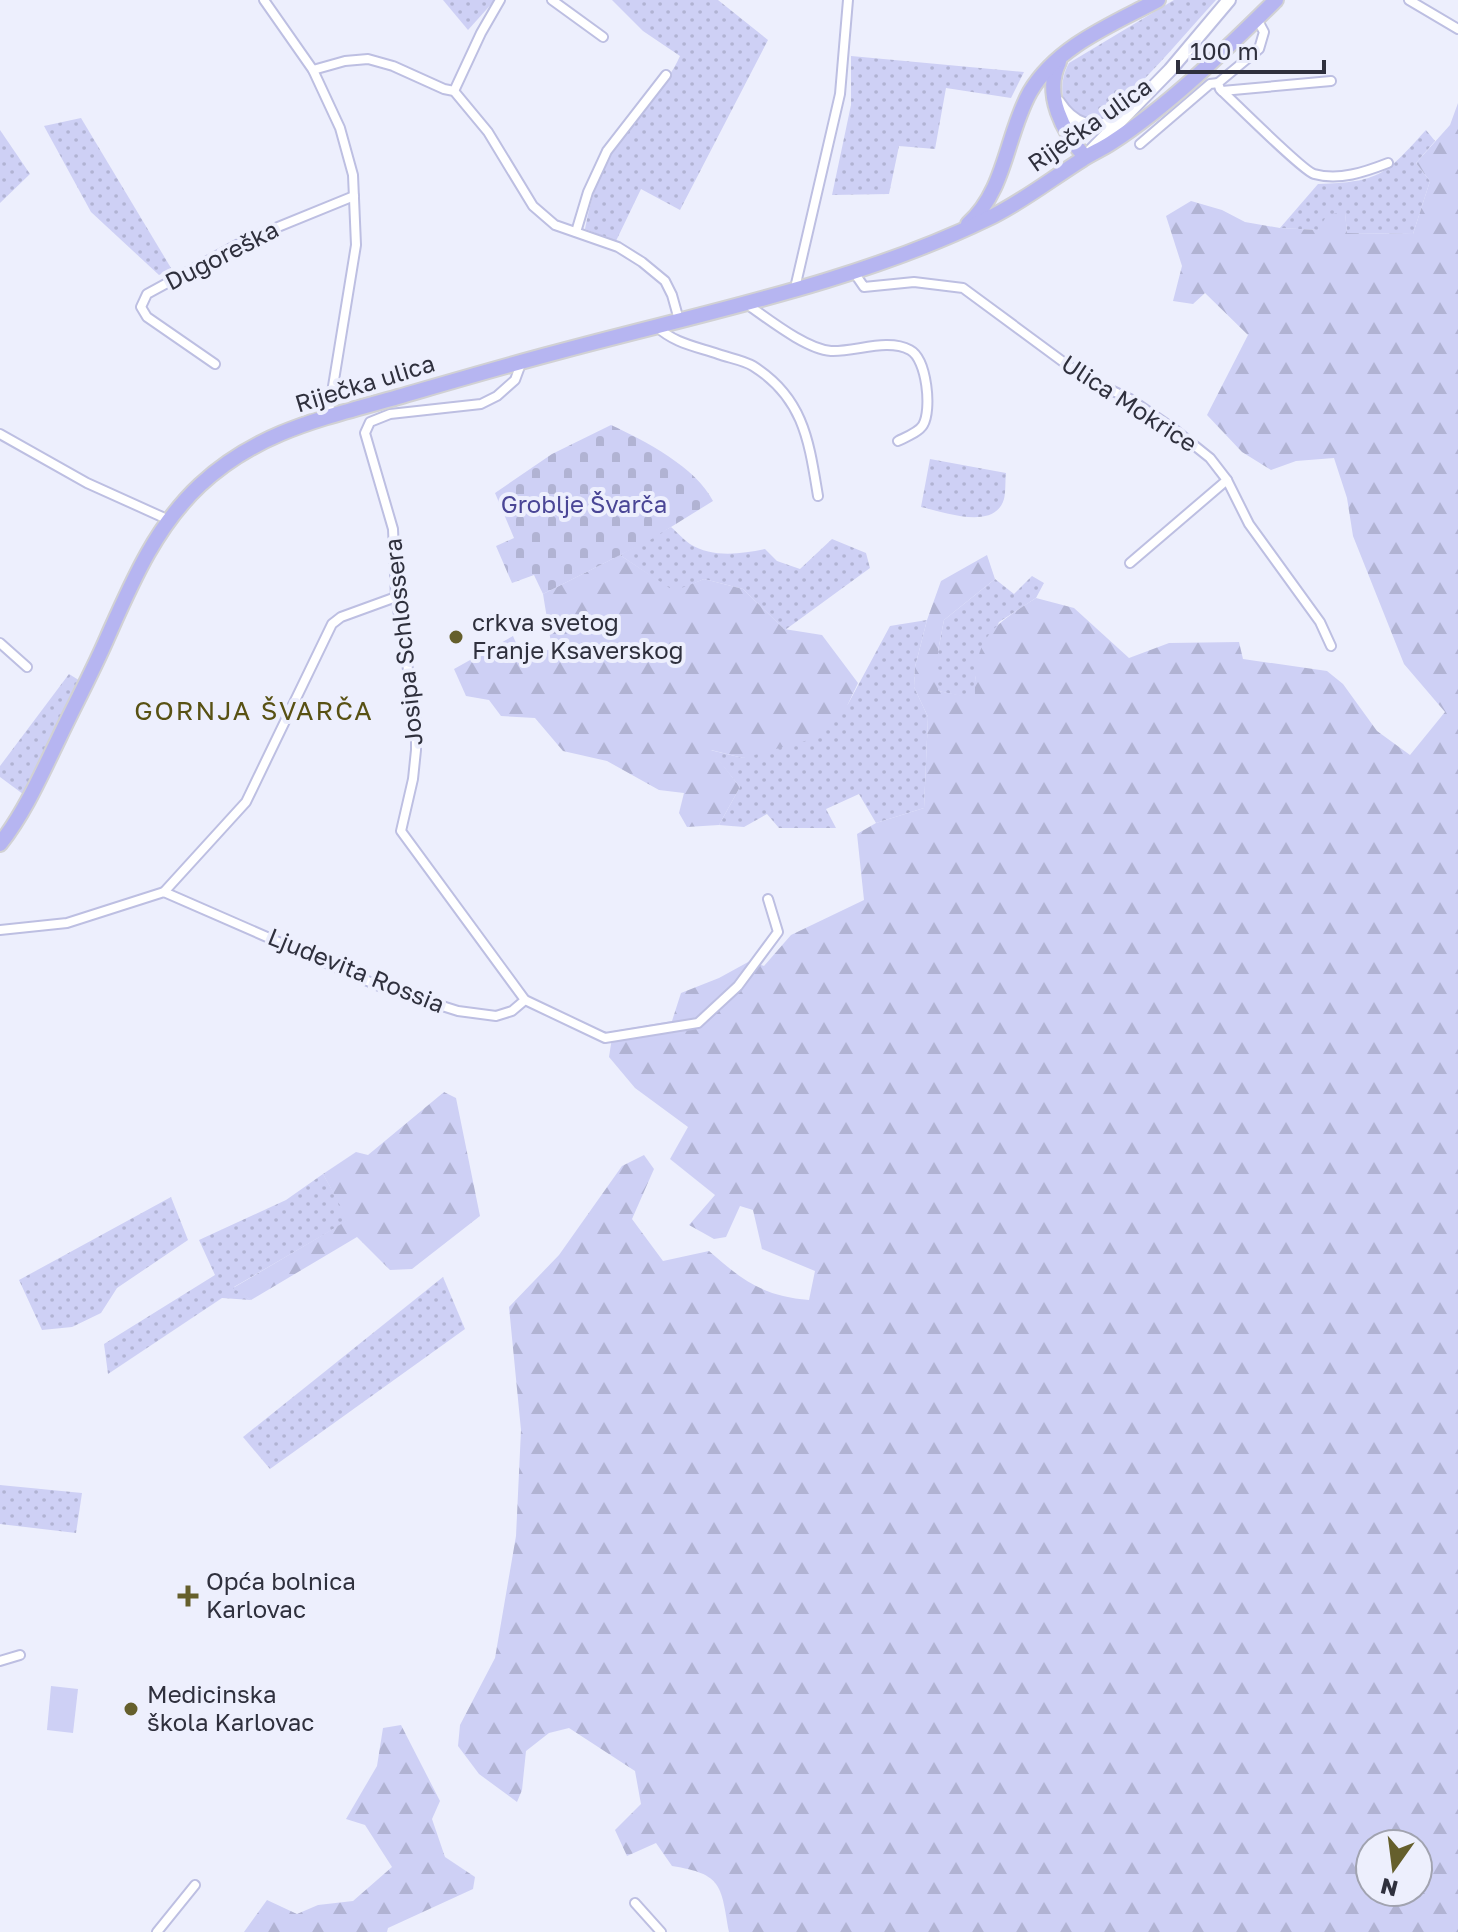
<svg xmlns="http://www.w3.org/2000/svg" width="1458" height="1932" viewBox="0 0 1458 1932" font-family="'Golos Text',sans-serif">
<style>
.grass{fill:url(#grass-dots)}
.forest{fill:url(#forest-firs);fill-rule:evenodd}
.cemetery{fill:url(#cemetery-stones)}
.pitch{fill:#ced0f5}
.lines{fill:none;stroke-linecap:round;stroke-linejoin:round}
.street-casing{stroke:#bdbfe2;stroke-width:12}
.secondary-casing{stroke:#bdbfe2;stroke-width:16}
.primary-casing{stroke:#d1d1d4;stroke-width:18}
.street{stroke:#fff;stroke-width:8}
.secondary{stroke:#fff;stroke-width:12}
.primary{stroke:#b6b5f1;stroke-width:14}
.poi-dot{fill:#655f2c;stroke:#edeffd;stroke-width:3}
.labels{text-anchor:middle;stroke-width:8;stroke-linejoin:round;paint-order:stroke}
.street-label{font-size:24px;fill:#2f303d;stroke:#edeffd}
.park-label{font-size:24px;fill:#4a4696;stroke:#edeffd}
.poi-label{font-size:24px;fill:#2f303d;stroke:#edeffd;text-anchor:start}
.neighbourhood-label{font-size:26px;letter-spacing:2px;fill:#585113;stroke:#edeffd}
</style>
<defs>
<pattern id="grass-dots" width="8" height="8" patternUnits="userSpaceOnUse" patternTransform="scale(2)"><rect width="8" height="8" fill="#ced0f5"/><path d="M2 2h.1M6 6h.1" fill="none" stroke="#b1b3d3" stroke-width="1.8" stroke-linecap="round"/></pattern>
<pattern id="forest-firs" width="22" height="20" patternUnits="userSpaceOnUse" patternTransform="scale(2)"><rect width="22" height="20" fill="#ced0f5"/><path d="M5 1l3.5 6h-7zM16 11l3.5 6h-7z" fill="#b1b3d3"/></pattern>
<pattern id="cemetery-stones" width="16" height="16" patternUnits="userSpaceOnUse" patternTransform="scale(2)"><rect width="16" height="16" fill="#ced0f5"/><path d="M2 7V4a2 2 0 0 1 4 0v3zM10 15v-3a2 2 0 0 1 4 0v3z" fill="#b1b3d3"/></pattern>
</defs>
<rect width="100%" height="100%" fill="#edeffd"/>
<g class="grass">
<path d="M443,0H495L468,30Z"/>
<path d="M612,0H718L768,40L680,210L641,189L616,241L585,229C591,197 601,165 620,136C639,108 666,88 680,56L643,31Z"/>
<path d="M1174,0H1216C1185,34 1155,70 1122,101C1116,106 1110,114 1103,117C1096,120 1091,118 1085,117C1059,114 1058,82 1069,63Z"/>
<path d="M851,56L1024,72L1011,98L946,88L935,149L899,146L889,194L832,195L851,105Z"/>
<path d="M81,118L171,268V269L159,275L91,212L44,126Z"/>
<path d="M0,130L30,174L0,203Z"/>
<path d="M1426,130L1435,141L1416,163L1430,181L1413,234L1347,233L1345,213L1318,230L1280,228L1318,184C1380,182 1385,175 1426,130Z"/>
<path d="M930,459L1006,473C1005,481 1006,491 1004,499C995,531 943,512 921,507Z"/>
<path d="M671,527C678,533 684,540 690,544C712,558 741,554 765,549L777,561L800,569L832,539L866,553L870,568L785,630L743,589L704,579L674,592L620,555Z"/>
<path d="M1032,576L1044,583L1036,598L999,622L975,678V699L938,691V651L944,620L995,579L1014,594Z"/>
<path d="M927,620L915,667L914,687L928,717L924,808L876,823L859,794L826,809L836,828H779L767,814L744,827L719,825L740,787L710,750L743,758L848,704L890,626Z"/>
<path d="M69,674L85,684L27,797L0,777V766Z"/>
<path d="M323,1174L349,1220L234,1287L251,1300L222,1298L108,1374L104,1344L215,1275L199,1240L286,1200Z"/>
<path d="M171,1197L188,1240L117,1288L101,1313L72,1327L42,1330L19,1280Z"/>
<path d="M443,1277L465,1329L270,1469L243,1437Z"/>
<path d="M0,1485L82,1493L76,1533L0,1524Z"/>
</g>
<g class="forest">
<path d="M1458,103V1932H729C721,1886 723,1874 672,1866L656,1843L627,1856L615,1830L641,1804L635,1771L569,1728L549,1733L526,1751L522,1790L517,1802L479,1774L458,1746L460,1725L495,1658L516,1536L521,1430L509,1307L559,1255L622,1166L644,1155L654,1169L632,1219L663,1261L709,1251C743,1281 763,1296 809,1300L815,1271L762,1249L753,1210L740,1206L726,1237L714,1239L689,1225L715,1195L670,1159L688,1127L635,1088L609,1057L613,1031L672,1021L681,993L719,978L750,961L764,966L791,935L864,900L857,834L876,823L924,808L928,717L914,687L915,667L927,620L941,581L987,555L995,579L944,620L938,651V691L975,698C974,638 988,629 1036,598L1074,608L1129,658L1169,643L1239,642L1243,659L1327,671L1343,684L1377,731L1410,755L1445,712L1404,664L1353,536L1347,498L1334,458L1296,461L1271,470L1242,452L1207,415L1248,335L1205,293L1193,304L1173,301L1182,266L1166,216L1191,201L1222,210L1245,222L1280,228L1318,230L1327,215L1345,212L1347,233L1413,234L1430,181L1416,163L1450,125ZM1370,1844H1418V1892H1370Z"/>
<path d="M620,555L674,591L704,579L743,589L784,629L822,635L858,683L848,704L816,738L743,758L711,750L740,787L719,825L687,827L679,813L684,793L659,790L607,761L563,751L535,718L501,716L489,700L466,696L454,669L513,636L522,657L552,649L543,594Z"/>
<path d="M444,1092L456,1098L480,1216L412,1269L390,1270L357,1237L251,1300L233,1288L348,1220L323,1174L356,1152L368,1155Z"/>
<path d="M401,1725L440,1801L432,1819L445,1857L475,1877L473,1889L388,1928L387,1932H244L267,1900L297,1914L318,1905L353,1901L392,1867L365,1825L346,1819L377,1766L383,1728Z"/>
</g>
<path class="cemetery" d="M611,425C645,441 696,467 713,501L650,540L543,594L534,575L512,583L496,546L514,538L495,493L552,454Z"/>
<path class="pitch" d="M51,1686L78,1689L73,1733L47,1730Z"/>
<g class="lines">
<defs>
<g id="street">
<path d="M264,0L313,70L340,128L353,175L356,245L328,417"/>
<path d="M552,0L603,37"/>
<path d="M1409,0L1458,29"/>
<path d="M1257,19L1264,32L1259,49L1218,83L1220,89C1234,102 1303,171 1314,174C1339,181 1365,172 1388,163"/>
<path d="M313,70L345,61L368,59L393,66L444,89L454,91L488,132L533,206L555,225L618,247L642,262L665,281L672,295L679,320"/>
<path d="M454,91L481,33L500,0"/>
<path d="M1222,91L1331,81"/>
<path d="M1140,144L1210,84L1218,83"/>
<path d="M576,232L588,192L607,151L666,75"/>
<path d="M853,271L864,287L914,282L963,288L1085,378L1130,399L1175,430L1210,458L1227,480L1249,524L1320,622L1331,646"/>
<path d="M795,288L840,94L848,0"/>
<path d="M745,303C766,317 805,349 831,351C856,352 887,338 910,350C927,359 932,410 923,425C919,432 906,437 898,441"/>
<path d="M656,326C674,343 694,346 718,354C729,358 743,360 753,366C804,398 809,442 818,496"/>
<path d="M522,361L515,380L497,396L481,404L390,414L370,422L365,433L393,529L396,597L416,718V750L413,779L401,831L525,1000"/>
<path d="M215,364L147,317L141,307L147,294L246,240L354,196"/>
<path d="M0,434L87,483L169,520"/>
<path d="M1130,563L1227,480"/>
<path d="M0,643L27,667"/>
<path d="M164,892L246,802L332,624L341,617L396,597"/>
<path d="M0,930L67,923L164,892L379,986L458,1011L496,1016L512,1011L525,1000L605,1038L698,1023L738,986L778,932L768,899"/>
<path d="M0,1661L20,1655"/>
<path d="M635,1903L661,1932"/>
<path d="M157,1932L195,1885"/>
</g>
<g id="secondary">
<path d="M1058,102C1073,125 1091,131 1117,121"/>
<path d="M1091,151L1170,70L1229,0"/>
</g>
<g id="primary">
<path d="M1059,62C1043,94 1063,132 1085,157"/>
<path d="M968,224C1006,190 1006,135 1030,92C1057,46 1113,24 1158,0"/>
<path d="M0,844C25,812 41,775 59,738C75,704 93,671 108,636C132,582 156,526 200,485C258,431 324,418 398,397C450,382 501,367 554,353C697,314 853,284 987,219C1021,203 1051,179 1083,159C1092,153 1102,149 1111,143C1171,104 1225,50 1276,0"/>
</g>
</defs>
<use href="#street" class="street-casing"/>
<use href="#secondary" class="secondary-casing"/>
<use href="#primary" class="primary-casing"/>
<use href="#street" class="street"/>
<use href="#secondary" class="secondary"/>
<use href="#primary" class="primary"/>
</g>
<g class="poi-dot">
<circle cx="456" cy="637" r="8"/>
<path d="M184 1584h8v8h8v8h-8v8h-8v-8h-8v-8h8z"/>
<circle cx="131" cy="1709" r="8"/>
</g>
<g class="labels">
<g class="street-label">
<text transform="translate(1090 125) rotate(-35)" y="8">Riječka ulica</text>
<text transform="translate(222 256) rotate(-27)" y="8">Dugoreška</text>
<text transform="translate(365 384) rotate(-17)" y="8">Riječka ulica</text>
<text transform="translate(1129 404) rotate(33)" y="8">Ulica Mokrice</text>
<text transform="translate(404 642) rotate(-96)" y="8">Josipa Schlossera</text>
<text transform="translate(356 971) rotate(22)" y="8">Ljudevita Rossia</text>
</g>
<g class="park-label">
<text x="584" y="513">Groblje Švarča</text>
</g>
<g class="poi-label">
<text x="472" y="631">crkva svetog<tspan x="472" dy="28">Franje Ksaverskog</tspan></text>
<text x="206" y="1590">Opća bolnica<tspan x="206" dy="28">Karlovac</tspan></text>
<text x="147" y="1703">Medicinska<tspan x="147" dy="28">škola Karlovac</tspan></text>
</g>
<g class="neighbourhood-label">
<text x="254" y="720">GORNJA ŠVARČA</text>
</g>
</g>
<g transform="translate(1394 1868) rotate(194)"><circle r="38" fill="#edeffd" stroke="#a1a3b0" stroke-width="2"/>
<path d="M0-6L14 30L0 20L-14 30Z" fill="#655f2c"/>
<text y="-12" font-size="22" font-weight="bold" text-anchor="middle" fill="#2f303d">N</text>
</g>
<path d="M1178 60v12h146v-12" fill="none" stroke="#2f303d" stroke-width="4"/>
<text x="1190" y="60" font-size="24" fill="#2f303d" stroke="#edeffd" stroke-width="6" paint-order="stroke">100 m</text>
</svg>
